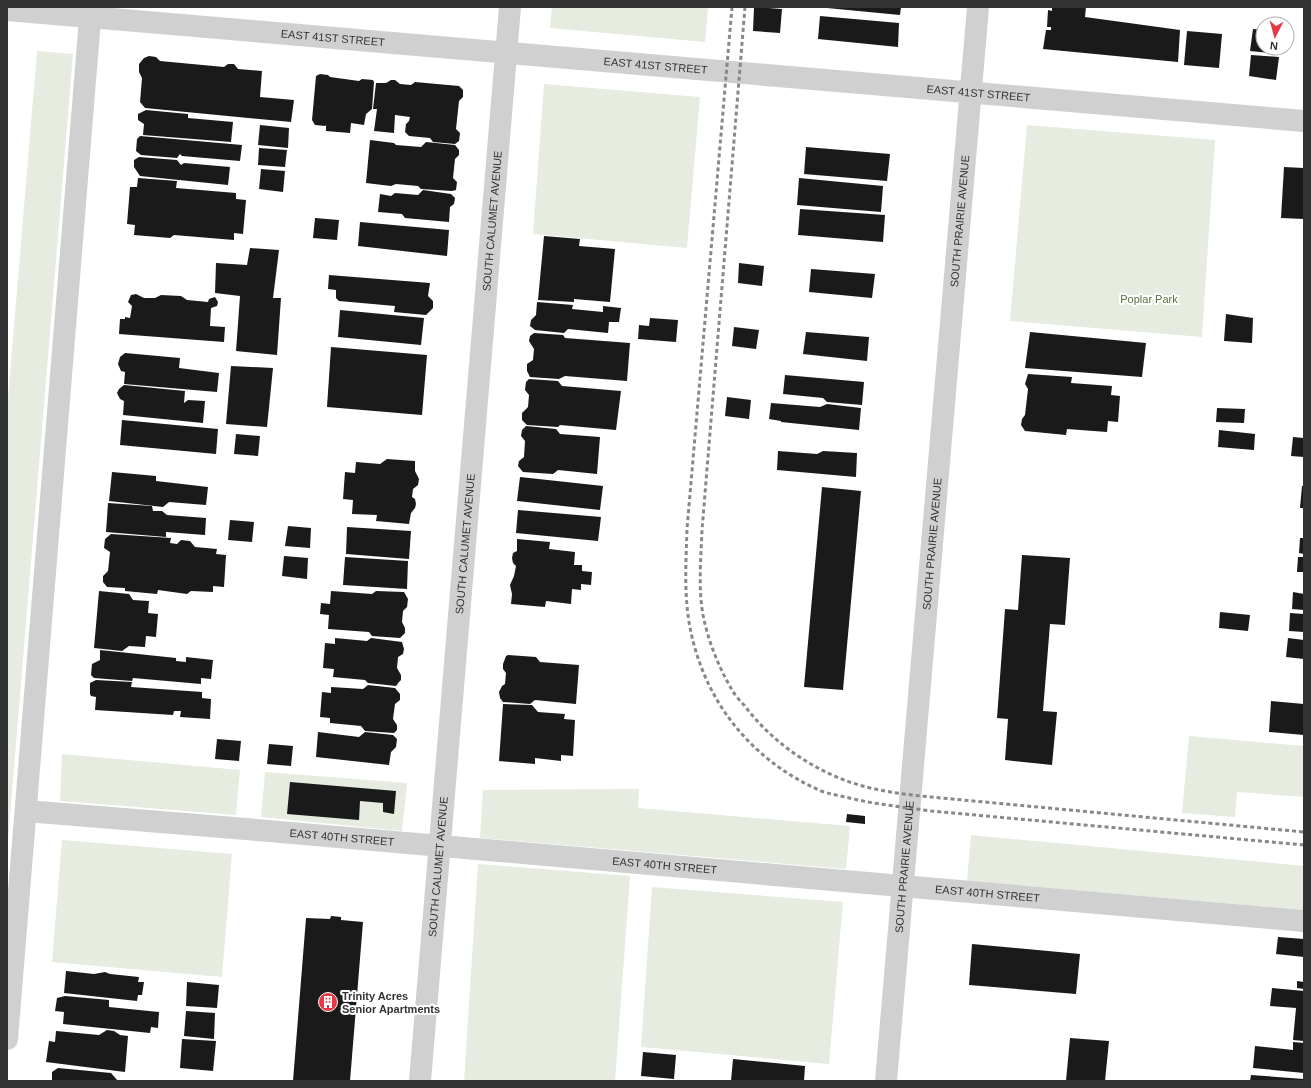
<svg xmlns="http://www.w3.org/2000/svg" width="1311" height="1088" viewBox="0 0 1311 1088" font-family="Helvetica,sans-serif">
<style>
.green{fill:#e6ecdf}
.building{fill:#1a1a1a}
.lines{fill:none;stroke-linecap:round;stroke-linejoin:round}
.minor{stroke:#d0d0d0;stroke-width:22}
.rail{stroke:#888;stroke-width:3;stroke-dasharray:4 3;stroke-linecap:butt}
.labels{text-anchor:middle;stroke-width:4;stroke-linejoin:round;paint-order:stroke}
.street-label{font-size:11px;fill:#333;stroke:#fff}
.park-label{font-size:11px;fill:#56703f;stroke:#fff}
.poi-label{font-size:11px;font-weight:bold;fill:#333;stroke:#fff;text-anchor:start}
</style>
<rect width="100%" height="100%" fill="#fff"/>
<g class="green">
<path d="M552,7H708L705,42L550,28Z"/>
<path d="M37,51L73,54L7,853V410Z"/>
<path d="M544,84L700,97L687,248L533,234Z"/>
<path d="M1027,125L1215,140L1202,337L1010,321Z"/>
<path d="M1189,736L1304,746V797L1237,792L1235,817L1182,813Z"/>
<path d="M62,754L240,770L236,815L60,801Z"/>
<path d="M265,772L407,783L402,831L261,817Z"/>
<path d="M639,789L638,808L850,826L846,869L480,838L483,790Z"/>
<path d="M971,835L1304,866V910L967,881Z"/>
<path d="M62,840L232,854L222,977L52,962Z"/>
<path d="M478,864L630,876L615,1081H464Z"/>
<path d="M652,887L843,902L829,1064L641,1047Z"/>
</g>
<g class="building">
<path d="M754,7L782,9L780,33L753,31Z"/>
<path d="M827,7H901L900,15L827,8Z"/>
<path d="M1052,7H1086L1085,17L1180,30L1178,62L1043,49L1046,30H1051V27H1047L1048,10L1052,11Z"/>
<path d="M820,16L899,23L898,47L818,39Z"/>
<path d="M1253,29L1263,30V48H1279L1278,54L1250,51Z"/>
<path d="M1187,31L1222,34L1219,68L1184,65Z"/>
<path d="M1251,55L1279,57L1276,80L1249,76Z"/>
<path d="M149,56L156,57L160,61L224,67L228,64H234L238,69L262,71L260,97L294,100L291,122L145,108L140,102L142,78L139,72V64L144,58Z"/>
<path d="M320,74L328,75L330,77L359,81L362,79L373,80L374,82L372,109L366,114L364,125L351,123L350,133L326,131V125L325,126L315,125L312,120L316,76Z"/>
<path d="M391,80H395L400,84L411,85L415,82L459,86L463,90V97L459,101L456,129L460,133L459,141L455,144L433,142L430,138L409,136L405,132L406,124L409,121L410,117L395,115L394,133L374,131L377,109H373L376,83H386Z"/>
<path d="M146,110L188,114V118L233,122L231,142L143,135L144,124L138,120V114Z"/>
<path d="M260,125L289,128L288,148L258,145Z"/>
<path d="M140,136L242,145L240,161L182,156L180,154L177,158L141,155L136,151L137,139Z"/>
<path d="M370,140L394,143L396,145L421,147L426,142L455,145L459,150V155L455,159L453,178L457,182L456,190L452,191L421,189L418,186L396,184L391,186L366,183Z"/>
<path d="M806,147L890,154L887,181L804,174Z"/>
<path d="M259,148L287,150L285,167L258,165Z"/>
<path d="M139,157L177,160L181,165L184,163L230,167L228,185L140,176L134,167V160Z"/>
<path d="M1284,167L1304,168V219L1281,218Z"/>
<path d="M261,169L285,171L283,192L259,189Z"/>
<path d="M138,178L177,181L176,188L236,193V199L246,200L243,234L234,233V240L174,235L170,238L134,235L135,225L127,224L130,187H137Z"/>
<path d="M799,178L883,186L881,212L797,205Z"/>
<path d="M423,190L451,194L455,198L454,204L450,207L449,222L405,218L402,214L378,212L380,194L391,196L395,193L418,195Z"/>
<path d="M800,209L885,215L883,242L798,235Z"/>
<path d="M315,218L339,220L337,240L313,238Z"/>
<path d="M360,222L449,230L447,256L358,246Z"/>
<path d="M544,236L580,239L579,246L615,249L610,302L574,299V302L538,300Z"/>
<path d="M250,248L279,250L273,298H281L277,355L236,351L240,296L215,293L216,263L247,265Z"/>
<path d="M739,263L764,266L762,286L738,283Z"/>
<path d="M811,269L875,274L872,298L809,292Z"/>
<path d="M329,275L430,283L428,296L433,301V308L426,315L394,312L395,306L339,301L336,298V290L328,289Z"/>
<path d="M136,294L144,298H155L161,295L181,296L187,300L208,302L209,299L215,297L218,302L217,306L211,308L210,326L225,327L224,342L119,334L120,319H125V317L130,318L132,306L128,302L131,295Z"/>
<path d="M537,302L573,305L572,309L603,312V306L621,308L619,322H609L608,333L568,329L564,333L535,330L530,326L531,320L536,315Z"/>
<path d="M340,310L424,318L421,345L338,337Z"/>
<path d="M1226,314L1253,318L1252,343L1224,341Z"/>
<path d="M650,318L678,320L676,342L638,339L639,325L649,326Z"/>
<path d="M734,327L759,330L756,349L732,346Z"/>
<path d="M806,332L869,337L867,361L803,354Z"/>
<path d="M1030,332L1146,343L1142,377L1025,368Z"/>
<path d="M534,333L563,335L565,338L630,343L627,381L565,376L559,379L530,377L527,371V364L533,360L534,349L529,341L530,336Z"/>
<path d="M331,347L427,355L422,415L327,407Z"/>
<path d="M125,353L180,358L179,368L219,373L217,392L124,384L125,372L121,371L118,364L120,357Z"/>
<path d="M231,366L273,368L267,427L226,424Z"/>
<path d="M1028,374L1072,377L1071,383L1112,386L1111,395L1120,396L1118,422L1108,421L1107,432L1067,429L1066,435L1025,431L1021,425L1022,419L1025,415L1028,389L1025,384Z"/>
<path d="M785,375L864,382L862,405L827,402L823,398L783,394Z"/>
<path d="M529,379L558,381L562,386L621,391L616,430L560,425L558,427L527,425L522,420V413L528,407L529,395L525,390L526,382Z"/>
<path d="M124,385L185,391L184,403L188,400L205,401L203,423L123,415L124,401L120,399L117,393L119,389Z"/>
<path d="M727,397L751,400L749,419L725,416Z"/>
<path d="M771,403L820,407L827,404L861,408L859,430L781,422V421L769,419Z"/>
<path d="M1217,408L1245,409L1244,423L1216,422Z"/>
<path d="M122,420L218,429L216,454L120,445Z"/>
<path d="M526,426L556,429L560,434L600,437L597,474L558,470L553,474L523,472L518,466L519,461L524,457L525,441L521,436L522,430Z"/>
<path d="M1219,430L1255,434L1254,450L1218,447Z"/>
<path d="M236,434L260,436L258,456L234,454Z"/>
<path d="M1293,437L1304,438V457L1291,456Z"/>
<path d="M778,451L817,454L823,451L857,453L856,477L777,470Z"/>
<path d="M387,459L415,461V471L419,479L418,485L413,489L412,497L415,499L416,504L415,508L411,513L409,524L376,521L377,515L352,514L353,500L343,499L345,472L355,473L356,462L380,464Z"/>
<path d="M112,472L156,476V481L208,487L206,505L169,502L163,507L109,501Z"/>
<path d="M520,477L603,486L600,510L517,501Z"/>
<path d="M1302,486H1304V508H1300Z"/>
<path d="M822,487L861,491L843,690L804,687Z"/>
<path d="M108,503L152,506L153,511H162L167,515L206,518L205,535L166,532V537L106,532Z"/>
<path d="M518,510L601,517L598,541L516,533Z"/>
<path d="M230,520L254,522L252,542L228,540Z"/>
<path d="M288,526L311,528L310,548L285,546Z"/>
<path d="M347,527L411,531L409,559L346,554Z"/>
<path d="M111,534L171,538L170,543L177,544L181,540L190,541L195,547L217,549L216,554L226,555L224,587L213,586V592L191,591L187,594L158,590L157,594L125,591V588L107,587L103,582V576L108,571L110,552L104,548L105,539Z"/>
<path d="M1300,538H1304V554L1299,553Z"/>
<path d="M517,539L550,542L549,549L575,552L574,565H582V571L592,572L591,585L581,584V590L572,589L571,604L546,601L545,607L511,604L512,594L510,585L514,576L516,566L513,563L512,558L513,553L517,551Z"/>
<path d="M1022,555L1070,558L1065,625L1050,624L1043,711L1057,712L1052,765L1005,760L1008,719L997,718L1005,609L1018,610Z"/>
<path d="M284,556L308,558L307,579L282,576Z"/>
<path d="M345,557L408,561L407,589L343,585Z"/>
<path d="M1298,557H1304V572H1297Z"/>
<path d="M99,591L129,594L133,600L149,601L148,613L158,614L156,637L146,636L145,647L129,646L122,651L94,648Z"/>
<path d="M331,591L372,594L376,591L404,592L408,599L407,607L403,611L402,622L405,628V633L400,638L372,636L369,632L328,629L329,615L320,614L321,603L330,604Z"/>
<path d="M1293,592L1304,594V610L1292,609Z"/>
<path d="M1220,612L1250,615L1248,631L1219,628Z"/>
<path d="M1290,613L1304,614V632L1289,631Z"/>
<path d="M335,638L367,641L371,638L402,642L404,649L403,654L398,657L397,668L401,675V680L399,682L396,686L368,683L365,680L333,677L334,669L323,668L325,643L335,644Z"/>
<path d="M1288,638L1304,640V659L1286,657Z"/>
<path d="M100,650L176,658V661L186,662V657L213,660L211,679L201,678V684L133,678L132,681L94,678L91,675L92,664L100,660Z"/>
<path d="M508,655L536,657L540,662L579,665L576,704L535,700L530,704L503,702L500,698L499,692L502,686L505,684L506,673L503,669V664L506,656Z"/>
<path d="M96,680L132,682L131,687L202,692V698L211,699L210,719L180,717L181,711H174L173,715L95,710L96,697L91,696L90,694V683Z"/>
<path d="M368,685L395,688L400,694V700L395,704L393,719L397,725V730L394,733L365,731L361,726L330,723V718L320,717L322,692L331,693V687L363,689Z"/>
<path d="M1271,701L1304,704V735L1269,732Z"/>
<path d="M503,704L532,705L538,712L565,714L564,719L575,720L573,756L561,755V761L535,758V764L499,761Z"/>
<path d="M318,732L359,737L365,732L393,735L397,739L396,747L391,752L389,765L316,757Z"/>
<path d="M217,739L241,741L239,761L215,759Z"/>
<path d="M269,744L293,746L291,766L267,764Z"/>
<path d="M290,782L396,791L394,814L383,812V803L360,801L359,820L287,814Z"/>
<path d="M847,814L865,816V824L846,822Z"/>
<path d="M331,916L341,917V920L363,922L350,1081H293L306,918L330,919Z"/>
<path d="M1278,937L1304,939V957L1276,954Z"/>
<path d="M972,944L1080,954L1076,994L969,985Z"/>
<path d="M66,971L94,974L105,972L110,974L139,977L138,982H144L142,995H138L137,1001L64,993Z"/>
<path d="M1297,981L1304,982V989L1297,988Z"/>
<path d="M187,982L219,985L217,1008L186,1006Z"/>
<path d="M1272,988L1304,991V1041L1293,1040L1296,1008L1270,1006Z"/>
<path d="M65,996L109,1000V1007L159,1012L158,1028L151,1027L150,1033L63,1024L64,1012L55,1011L57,998Z"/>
<path d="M186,1011L215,1013L214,1039L184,1036Z"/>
<path d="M107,1030L114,1031L120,1035L128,1036L125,1072L46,1062L49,1041L55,1042L56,1031L99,1035Z"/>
<path d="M1070,1038L1109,1041L1105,1081H1066Z"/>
<path d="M182,1039L216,1041L213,1071L180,1068Z"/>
<path d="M1293,1042L1304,1043V1073L1253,1068L1255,1046L1293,1050Z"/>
<path d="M643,1052L676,1055L674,1079L641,1076Z"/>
<path d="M733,1059L805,1066L804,1081H731Z"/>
<path d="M58,1068L111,1073L118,1081H52V1072Z"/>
<path d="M1251,1075L1304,1079V1081H1250Z"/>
</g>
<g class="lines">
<g class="minor">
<path id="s1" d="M7,10L1304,121"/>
<path id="s2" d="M26,811L246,829L1304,921"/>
<path d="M7,1039L91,7"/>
<path id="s3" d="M420,1081L510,7"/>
<path id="s4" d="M886,1081L978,7"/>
</g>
<g class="rail">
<path d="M732,7L687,529C686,560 684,591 689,622C702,699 750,760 821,791C829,794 837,795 845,797C873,804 902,807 931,811L1304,845"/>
<path d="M745,7L702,530C701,558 698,587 703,615C708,640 718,666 731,688C734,694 739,700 744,705C769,738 801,762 839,778C868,790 900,794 931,797L1304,832"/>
</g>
</g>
<defs>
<symbol id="building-disc" viewBox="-11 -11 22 22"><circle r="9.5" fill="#e63946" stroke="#fff"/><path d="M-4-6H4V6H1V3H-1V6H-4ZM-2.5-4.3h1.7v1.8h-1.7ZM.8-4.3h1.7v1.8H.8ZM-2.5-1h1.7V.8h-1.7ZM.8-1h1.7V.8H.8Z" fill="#fff"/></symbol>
</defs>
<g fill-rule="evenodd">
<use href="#building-disc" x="317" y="991" width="22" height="22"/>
</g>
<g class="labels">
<g class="street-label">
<text dy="4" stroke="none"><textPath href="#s1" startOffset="327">EAST 41ST STREET</textPath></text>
<text dy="4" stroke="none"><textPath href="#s1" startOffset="651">EAST 41ST STREET</textPath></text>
<text dy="4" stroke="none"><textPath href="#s1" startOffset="975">EAST 41ST STREET</textPath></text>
<text dy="4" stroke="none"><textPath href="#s3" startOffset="863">SOUTH CALUMET AVENUE</textPath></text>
<text dy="4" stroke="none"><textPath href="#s4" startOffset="863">SOUTH PRAIRIE AVENUE</textPath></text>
<text dy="4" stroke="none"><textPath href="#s3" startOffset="539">SOUTH CALUMET AVENUE</textPath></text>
<text dy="4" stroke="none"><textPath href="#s4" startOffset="539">SOUTH PRAIRIE AVENUE</textPath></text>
<text dy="4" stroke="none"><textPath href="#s2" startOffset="317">EAST 40TH STREET</textPath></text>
<text dy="4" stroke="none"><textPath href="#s2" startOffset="641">EAST 40TH STREET</textPath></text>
<text dy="4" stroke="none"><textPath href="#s3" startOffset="215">SOUTH CALUMET AVENUE</textPath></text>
<text dy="4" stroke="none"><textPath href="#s4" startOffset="215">SOUTH PRAIRIE AVENUE</textPath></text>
<text dy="4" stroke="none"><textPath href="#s2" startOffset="965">EAST 40TH STREET</textPath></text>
</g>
<g class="park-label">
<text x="1149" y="303">Poplar Park</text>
</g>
<g class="poi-label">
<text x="342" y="1000">Trinity Acres<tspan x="342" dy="13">Senior Apartments</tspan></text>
</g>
</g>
<rect width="1311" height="1088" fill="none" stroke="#333333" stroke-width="16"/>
<g transform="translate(1275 36) rotate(186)"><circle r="19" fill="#ffffff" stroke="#adadad"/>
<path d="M0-3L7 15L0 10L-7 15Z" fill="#e63946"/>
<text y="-6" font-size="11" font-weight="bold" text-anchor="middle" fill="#333333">N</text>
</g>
</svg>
